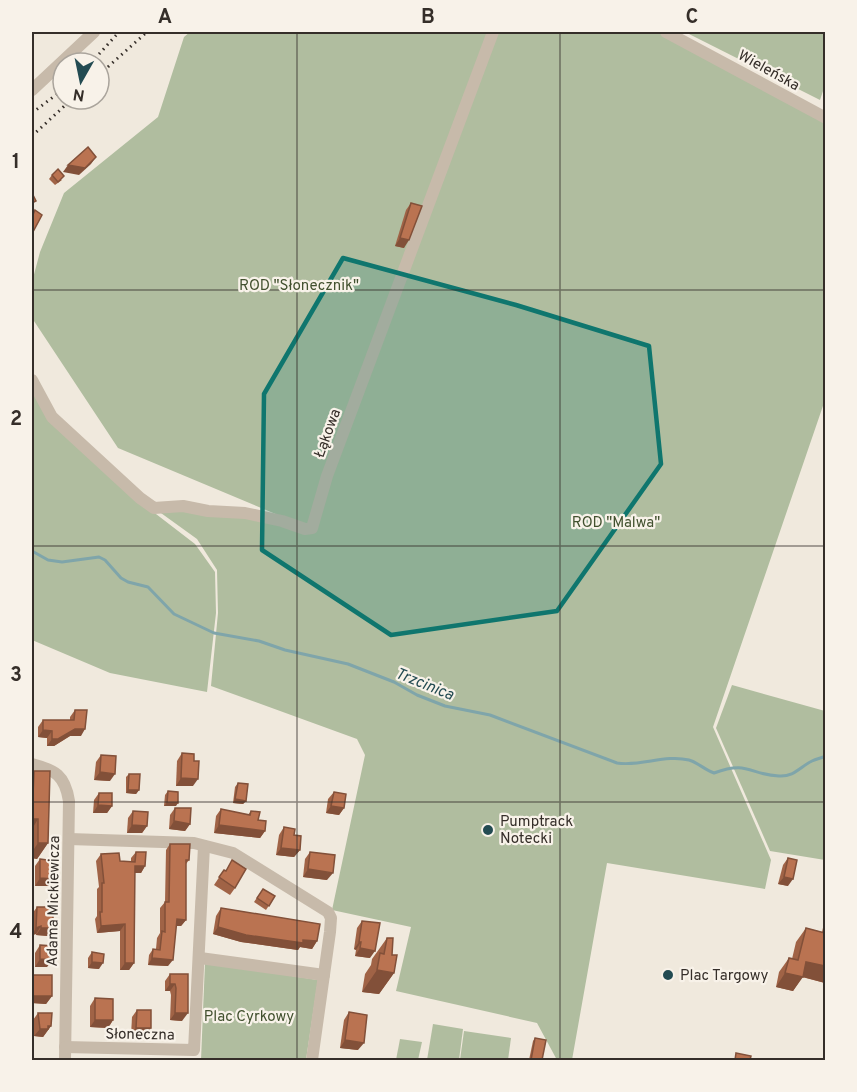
<svg xmlns="http://www.w3.org/2000/svg" width="857" height="1092" viewBox="0 0 857 1092" font-family="Overpass,sans-serif">
<style>
.green{fill:#b0bd9f}
.lines{fill:none;stroke-linecap:round;stroke-linejoin:round}
.stream{stroke:#7fa5aa;stroke-width:3}
.street{stroke:#c7baaa;stroke-width:12}
.rail{stroke:#352e29;stroke-width:3;stroke-dasharray:1.5 4.5;stroke-linecap:butt}
.wall{fill:#a06346}
.shaded-wall{fill:#825039}
.building{fill:#ba7351;stroke:#825039;stroke-width:1.5}
.marked{fill:#0f766e;fill-opacity:0.2;stroke:#0f766e;stroke-width:4.5;stroke-linejoin:round}
.grid{fill:none;stroke:#352e29;stroke-width:1.5;stroke-opacity:0.55}
.poi-dot{fill:#234b52;stroke:#f8f2e9;stroke-width:2}
.labels{text-anchor:middle;stroke-width:4.5;stroke-linejoin:round;paint-order:stroke}
.street-label{font-size:15px;fill:#352e29;stroke:#f8f2e9}
.park-label{font-size:15px;fill:#42512f;stroke:#f8f2e9}
.poi-label{font-size:15px;fill:#352e29;stroke:#f8f2e9;text-anchor:start}
.water-label{font-size:16px;font-style:italic;fill:#234b52;stroke:#f8f2e9}
.neatline{fill:none;stroke:#352e29;stroke-width:2}
.grid-label{font-size:20px;text-anchor:middle;font-weight:bold;fill:#352e29}
</style>
<rect width="100%" height="100%" fill="#f0e9dd"/>
<g class="green">
<path d="M190,32H658L825,118V400L713,727L771,860L765,889L607,863L572,1060H557L537,1023L396,991L411,927L332,910L365,755L357,739L211,686L218,613L217,570L197,539L154,508L183,506L309,528L118,448L32,318V282L40,252L64,193L158,117L184,37Z"/>
<path d="M685,32H825V85L820,100Z"/>
<path d="M32,389L143,504L195,544L215,572L216,613L207,692L110,673L32,640Z"/>
<path d="M732,685L825,711V860L770,851L716,728Z"/>
<path d="M205,963L318,980L306,1060H201Z"/>
<path d="M433,1024L463,1029L459,1060H427Z"/>
<path d="M464,1031L511,1038L508,1060H460Z"/>
<path d="M400,1039L422,1042L418,1060H396Z"/>
</g>
<g class="lines">
<path class="stream" d="M32,551L48,560L62,562L99,557L105,560L121,578L128,582L148,587L174,614L214,633L259,641L285,650L348,664L394,682L417,695L445,706L490,715L617,763C641,767 665,754 689,760C697,762 705,770 714,773C749,760 749,775 779,776C794,777 800,767 812,761C816,759 821,758 826,756"/>
<g class="street">
<path d="M666,32L826,118"/>
<path d="M32,90L94,32"/>
<path d="M32,380L52,417L140,498L154,508L183,506L208,511L245,513L282,521L305,529L312,528L327,476L493,32"/>
<path d="M32,764C55,770 65,775 69,801L65,1060"/>
<path d="M69,839L194,843L233,853L328,912L331,918L330,932L312,1060"/>
<path d="M200,958L324,975"/>
<path d="M65,1047L194,1050L204,846"/>
</g>
<g class="rail">
<path d="M91,63L119,32"/>
<path d="M99,75L147,32"/>
<path d="M32,113L61,91"/>
<path d="M32,136L72,99"/>
</g>
</g>
<g class="wall">
<path d="M63,70V85L60,88L54,81Z"/>
<path d="M52,175L62,180L55,185L49,179Z"/>
<path d="M411,203L404,248L395,246L406,210Z"/>
<path d="M75,710L81,736H70L54,746H47V738L38,737V727L43,720H70V717Z"/>
<path d="M182,753L194,761L193,786H176L177,761Z"/>
<path d="M101,755L110,781L94,780L96,762Z"/>
<path d="M34,771L48,843L37,859L32,858V774Z"/>
<path d="M129,774L139,790L136,794L126,793V777Z"/>
<path d="M238,783L246,801L243,804L233,803L235,787Z"/>
<path d="M168,791L176,806H164L165,795Z"/>
<path d="M334,792L344,808L339,815L326,813L328,799Z"/>
<path d="M99,793L112,806L107,813H93L94,800Z"/>
<path d="M175,808L190,824L185,831L169,829L170,815Z"/>
<path d="M221,809L248,815L251,811L258,820L265,831L260,838L214,833L216,816Z"/>
<path d="M133,811L147,826L142,833H127L128,818Z"/>
<path d="M284,827L294,835L300,850L294,857L276,855L279,835Z"/>
<path d="M170,844L189,860L186,864V920L181,926H176L168,966L148,965L149,955L153,949H156L157,938L160,933V908L165,902L166,850Z"/>
<path d="M136,852L145,866L141,873H135L134,963L129,970H120V931L97,933L95,919L97,916V889L99,887L96,861L101,854L120,861H131V858Z"/>
<path d="M310,852L327,880L303,877L305,859Z"/>
<path d="M788,858V886L778,884L783,865Z"/>
<path d="M40,859L49,886H35V866Z"/>
<path d="M224,870L235,888L230,895L214,885Z"/>
<path d="M263,889L275,896L266,910L254,902Z"/>
<path d="M37,907L48,936L36,935V934L32,935V914Z"/>
<path d="M221,908L317,941L312,949L300,947L298,950L241,942L213,934L216,916Z"/>
<path d="M825,919V983L802,977L793,991L776,987L779,972L789,958L792,959L796,942L806,928L822,932Z"/>
<path d="M362,921L370,958L355,956L356,950L354,949L357,928Z"/>
<path d="M387,938L392,955L394,973L379,994L362,992L365,974L371,965L372,959Z"/>
<path d="M40,945L47,967H35V953Z"/>
<path d="M92,952L99,969L88,968V958Z"/>
<path d="M170,974H188L182,1021L170,1020L171,995L170,991H165V981Z"/>
<path d="M33,975L52,996L46,1004L32,1003V977Z"/>
<path d="M95,998L113,1020L108,1028L90,1027V1006Z"/>
<path d="M137,1010L146,1035H131L132,1017Z"/>
<path d="M349,1012L358,1050L340,1048L344,1020Z"/>
<path d="M38,1013L51,1026L43,1037L34,1036L33,1020Z"/>
<path d="M535,1038L542,1060H529L533,1041Z"/>
</g>
<g class="shaded-wall">
<path d="M96,157L91,164L79,175L63,172L68,165Z"/>
<path d="M400,238L409,240L404,248L395,246Z"/>
<path d="M75,729H85L81,736H70L54,746H47L52,739Z"/>
<path d="M43,730L52,731L47,738L38,737Z"/>
<path d="M100,772L115,774L110,781L94,780Z"/>
<path d="M181,778L198,779L193,786H176Z"/>
<path d="M128,790H139L136,794L126,793Z"/>
<path d="M235,799L246,801L243,804L233,803Z"/>
<path d="M167,803H178L176,806H164Z"/>
<path d="M98,805L112,806L107,813H93Z"/>
<path d="M331,806L344,808L339,815L326,813Z"/>
<path d="M32,819H38L32,829Z"/>
<path d="M174,821L190,824L185,831L169,829Z"/>
<path d="M132,825L147,826L142,833H127Z"/>
<path d="M219,825L265,831L260,838L214,833Z"/>
<path d="M38,843H48L37,859L32,858V852Z"/>
<path d="M281,848L300,850L294,857L276,855Z"/>
<path d="M135,866H145L141,873H131Z"/>
<path d="M308,869L333,873L327,880L303,877Z"/>
<path d="M784,877L793,879L788,886L778,884Z"/>
<path d="M40,878L54,879L49,886H35Z"/>
<path d="M177,919L186,920L181,926H172Z"/>
<path d="M125,924L120,931L97,933L101,926Z"/>
<path d="M41,926L36,934L32,935L36,928Z"/>
<path d="M218,927L303,940L317,941L312,949L300,947L298,950L241,942L213,934Z"/>
<path d="M41,928H53L48,936L36,935Z"/>
<path d="M359,942H361L356,950L354,949Z"/>
<path d="M360,948L375,951L370,958L355,956Z"/>
<path d="M152,958L173,960L168,966L148,965Z"/>
<path d="M40,959L53,960L47,967H35Z"/>
<path d="M92,962L103,963L99,969L88,968Z"/>
<path d="M806,962L825,966V983L803,977L793,991L776,987L785,973Z"/>
<path d="M125,963H134L129,970H120Z"/>
<path d="M377,970L394,973L379,994L362,992Z"/>
<path d="M170,984H175L170,991H165Z"/>
<path d="M33,996H52L46,1004L32,1003V997Z"/>
<path d="M175,1013H188L182,1021L170,1020Z"/>
<path d="M95,1020H113L108,1028L90,1027Z"/>
<path d="M48,1026H51L43,1037L34,1036L40,1029Z"/>
<path d="M136,1028H151L146,1035H131Z"/>
<path d="M345,1040L364,1043L358,1050L340,1048Z"/>
</g>
<g class="building">
<path d="M63,70V78L59,74Z"/>
<path d="M88,147L96,157L85,168L68,165Z"/>
<path d="M58,169L64,176L58,182L52,175Z"/>
<path d="M32,193L36,201L32,203Z"/>
<path d="M411,203L422,206L409,240L400,238Z"/>
<path d="M35,210L42,215L34,230L32,228V217Z"/>
<path d="M75,710H87L85,729H75L58,739H52V731L43,730V720H74Z"/>
<path d="M182,753L194,754V761H199L198,779L181,778Z"/>
<path d="M101,755L116,756L115,774L100,772Z"/>
<path d="M34,771H50L48,843H38V819H32Z"/>
<path d="M129,774H140L139,790H128Z"/>
<path d="M238,783L248,784L246,801L235,799Z"/>
<path d="M168,791L178,792V803H167Z"/>
<path d="M334,792L346,794L344,808L331,806Z"/>
<path d="M99,793H112V806L98,805Z"/>
<path d="M175,808H191L190,824L174,821Z"/>
<path d="M221,809L250,815L251,811L260,812L258,820L266,821L265,831L219,825Z"/>
<path d="M133,811L148,812L147,826L132,825Z"/>
<path d="M284,827L295,829L294,835L301,836L300,850L281,848Z"/>
<path d="M170,844H190L189,860H186V920L177,919L173,960L152,958L153,949L160,950L162,931L165,932V902H169Z"/>
<path d="M136,852H146L145,866H135L134,963H125V924L101,926L100,912H102V883H104L101,854L119,853L120,861L135,862Z"/>
<path d="M310,852L335,855L333,873L308,869Z"/>
<path d="M788,858L797,860L793,879L784,877Z"/>
<path d="M40,859L54,861V879L40,878Z"/>
<path d="M232,860L246,869L235,888L219,877L224,870L226,871Z"/>
<path d="M263,889L275,896L269,906L257,898Z"/>
<path d="M37,907H53V928H41V926L36,928Z"/>
<path d="M221,908L320,924L317,941L303,940V943L246,935L218,927Z"/>
<path d="M362,921L380,923L375,951L360,948L361,942H359Z"/>
<path d="M806,928L825,933V966L806,962L803,977L785,973L789,958L798,960Z"/>
<path d="M387,938H393L392,955H397L394,973L377,970L380,953L384,954Z"/>
<path d="M40,945L53,946V960L40,959Z"/>
<path d="M92,952L104,954L103,963L92,962Z"/>
<path d="M170,974H188V1013H175L176,988L175,984H170Z"/>
<rect x="33" y="975" width="19" height="21"/>
<path d="M95,998L113,999V1020H95Z"/>
<path d="M137,1010H151V1028H136Z"/>
<path d="M349,1012L367,1015L364,1043L345,1040Z"/>
<path d="M38,1013H52L51,1026H48V1029H40Z"/>
<path d="M535,1038L546,1040L542,1060H531Z"/>
<path d="M736,1053L751,1056L750,1060H735Z"/>
</g>
<path class="marked" d="M343,258L516,305L649,346L661,464L557,611L391,635L262,550L264,394Z"/>
<path class="grid" d="M297,32V1060M560,32V1060M32,290H826M32,546H826M32,802H826"/>
<g class="poi-dot">
<circle cx="488" cy="830" r="6"/>
<circle cx="668" cy="975" r="6"/>
</g>
<g class="labels">
<g class="street-label">
<text transform="translate(769 70) rotate(29)" y="5">Wieleńska</text>
<text transform="translate(327 433) rotate(-70)" y="5">Łąkowa</text>
<text transform="translate(53 901) rotate(-89)" y="5">Adama Mickiewicza</text>
<text transform="translate(140 1034) rotate(1)" y="5">Słoneczna</text>
</g>
<g class="park-label">
<text x="299" y="290">ROD "Słonecznik"</text>
<text x="616" y="527">ROD "Malwa"</text>
<text x="249" y="1021">Plac Cyrkowy</text>
</g>
<g class="poi-label">
<text x="500" y="826">Pumptrack<tspan x="500" dy="17">Notecki</tspan></text>
<text x="680" y="980">Plac Targowy</text>
</g>
<g class="water-label">
<text transform="translate(425 683) rotate(22)" y="6">Trzcinica</text>
</g>
</g>
<rect width="857" height="1092" fill="none" stroke="#f8f2e9" stroke-width="66"/>
<g transform="translate(81 81) rotate(189)"><circle r="28" fill="#f8f2e9" stroke="#aaa49c" stroke-width="1.5"/>
<path d="M0-4.5L10 22L0 15L-10 22Z" fill="#234b52"/>
<text y="-9" font-size="16" font-weight="bold" text-anchor="middle" fill="#352e29">N</text>
</g>
<rect x="33" y="33" width="791" height="1026" class="neatline"/>
<g class="grid-label">
<text x="165" y="23">A</text>
<text x="428" y="23">B</text>
<text x="692" y="23">C</text>
<text x="16" y="168">1</text>
<text x="16" y="425">2</text>
<text x="16" y="681">3</text>
<text x="16" y="938">4</text>
</g>
</svg>
